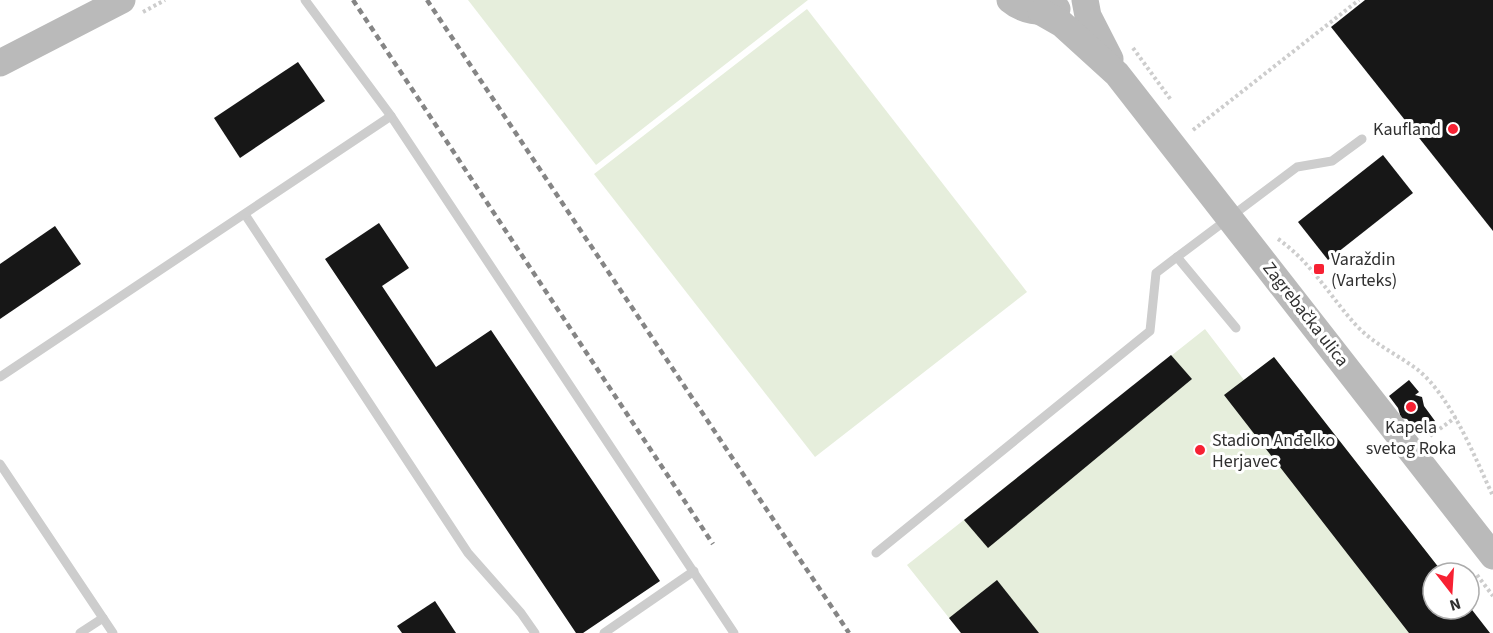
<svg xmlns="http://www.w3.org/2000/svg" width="1493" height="633" viewBox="0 0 1493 633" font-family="'Source Sans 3',sans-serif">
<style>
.pitch{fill:#e6eedc}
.building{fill:#171717}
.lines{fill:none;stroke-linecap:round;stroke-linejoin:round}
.path{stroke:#cdcdcd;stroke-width:4;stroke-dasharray:3 3;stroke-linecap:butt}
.service{stroke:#cdcdcd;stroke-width:9}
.secondary{stroke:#bababa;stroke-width:27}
.rail{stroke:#858585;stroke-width:4.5;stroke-dasharray:6 4.5;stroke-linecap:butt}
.poi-dot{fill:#f72133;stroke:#fff;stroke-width:2}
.labels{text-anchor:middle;stroke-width:6;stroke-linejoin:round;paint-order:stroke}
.poi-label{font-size:18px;fill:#303030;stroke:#fff;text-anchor:start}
.street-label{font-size:18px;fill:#303030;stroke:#fff}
</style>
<rect width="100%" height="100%" fill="#fff"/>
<g class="pitch">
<path d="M468,0H808L596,165Z"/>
<path d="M807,9L1027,292L815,457L594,174Z"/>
<path d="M1205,329L1244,380L1274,357L1443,573H1433V609H1469L1490,633H961L907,565Z"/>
</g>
<g class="building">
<path d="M1365,0H1493V231L1331,27Z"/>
<path d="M298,62L325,101L240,158L214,118Z"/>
<path d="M1383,155L1413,193L1328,260L1298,222Z"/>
<path d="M379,223L409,268L382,286L436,367L491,330L660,581L583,633H576L325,259Z"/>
<path d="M55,226L81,264L0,319V264Z"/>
<path d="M1171,355L1192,379L988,548L964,520Z"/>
<path d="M1274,357L1443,573H1433V609H1469V606L1490,633H1409L1224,395Z"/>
<path d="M1409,380L1419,392L1415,395L1422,397L1424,406L1435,421L1419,434L1407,419L1401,418L1398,408L1389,396Z"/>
<path d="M997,580L1039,633H961L949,618Z"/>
<path d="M435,601L456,633H402L397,626Z"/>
</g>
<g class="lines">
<g class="path">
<path d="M143,12L165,0"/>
<path d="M1133,48L1171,100"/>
<path d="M1193,130L1359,0"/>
<path d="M1278,239C1310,261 1329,295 1355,324C1373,344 1397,354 1418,370C1452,398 1474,456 1493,496"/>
<path d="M1427,427L1432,434"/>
<path d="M1430,436L1456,417"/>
<path d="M1477,575L1493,596"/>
</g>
<g class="service">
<path d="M305,0L391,116L734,633"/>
<path d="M246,216L468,553L521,613L535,633"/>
<path d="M1236,328L1177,257L1297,167L1332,161L1362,139"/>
<path d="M0,377L391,116"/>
<path d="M0,464L113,633"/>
<path d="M876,553L1150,331L1156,273L1177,257"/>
<path d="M80,633L103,618"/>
<path d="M604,633L694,571"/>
</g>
<g class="secondary">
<path d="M1010,0C1023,11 1041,14 1057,9"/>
<path d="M1085,0L1088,16L1110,59"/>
<path d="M1041,12L1062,24L1117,74L1493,556"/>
<path d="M0,63L122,0"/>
</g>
<g class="rail">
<path d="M353,0L713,544"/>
<path d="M427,0L849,633"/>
</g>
</g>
<g class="poi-dot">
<circle cx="1453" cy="129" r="6"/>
<rect x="1313" y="263" width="12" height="12" rx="3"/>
<circle cx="1411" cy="407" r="6"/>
<circle cx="1200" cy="450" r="6"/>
</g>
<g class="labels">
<g class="poi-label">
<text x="1441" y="135" text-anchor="end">Kaufland</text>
<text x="1331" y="265">Varaždin<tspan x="1331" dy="21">(Varteks)</tspan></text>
<text x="1411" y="433" text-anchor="middle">Kapela<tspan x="1411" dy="21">svetog Roka</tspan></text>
<text x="1212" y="446">Stadion Anđelko<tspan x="1212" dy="21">Herjavec</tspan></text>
</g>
<g class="street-label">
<text transform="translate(1306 314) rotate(52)" y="6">Zagrebačka ulica</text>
</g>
</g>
<g transform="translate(1451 591) rotate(163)"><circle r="28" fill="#ffffff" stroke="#acacac" stroke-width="1.5"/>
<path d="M0-4.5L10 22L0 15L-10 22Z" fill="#f72133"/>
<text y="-9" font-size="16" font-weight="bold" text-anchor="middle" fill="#303030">N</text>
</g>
</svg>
